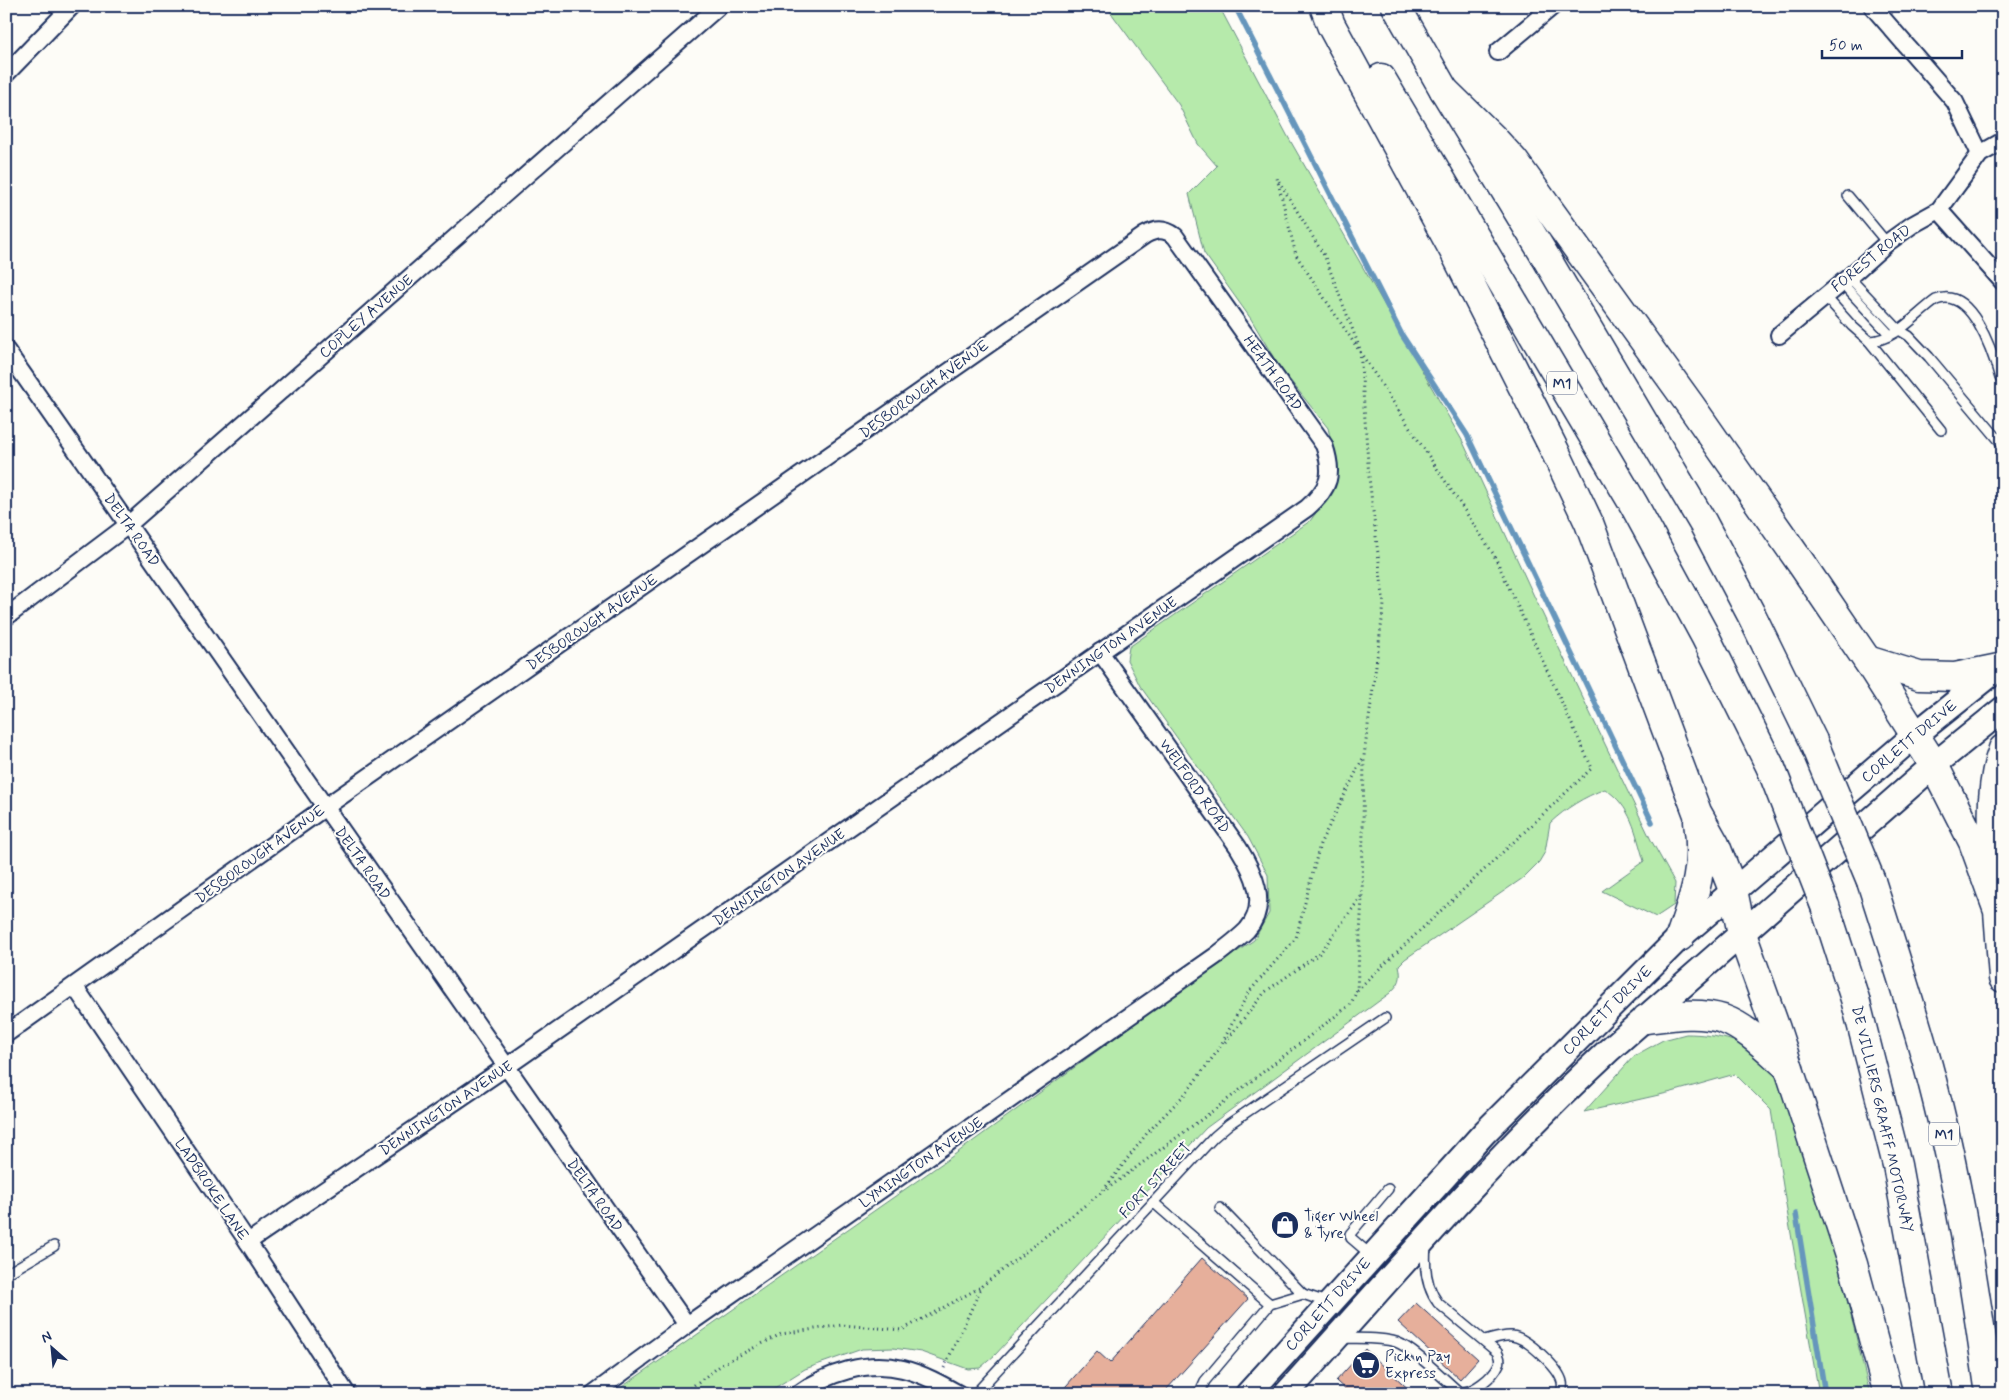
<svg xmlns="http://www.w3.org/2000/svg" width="2009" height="1400" viewBox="0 0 2009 1400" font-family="Mynerve,sans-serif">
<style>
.green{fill:#b6eaab;stroke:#688c84}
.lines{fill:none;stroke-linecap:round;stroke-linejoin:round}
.stream{stroke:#6696bc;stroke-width:5.5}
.building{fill:#e6af9b;stroke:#1b2f5e}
.lane-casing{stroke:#1b2f5e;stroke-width:12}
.street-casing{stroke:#1b2f5e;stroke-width:20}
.secondary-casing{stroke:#1b2f5e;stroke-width:28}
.highway-casing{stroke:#1b2f5e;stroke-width:31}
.path{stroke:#1b2f5e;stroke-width:3;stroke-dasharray:1 4;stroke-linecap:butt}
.lane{stroke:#fdfcf7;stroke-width:9}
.street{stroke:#fdfcf7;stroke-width:16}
.secondary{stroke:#fdfcf7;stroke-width:24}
.highway{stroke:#fdfcf7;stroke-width:28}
.highway-bridge-casing{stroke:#1b2f5e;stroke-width:31;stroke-linecap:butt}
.highway-bridge{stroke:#fdfcf7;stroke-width:28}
.labels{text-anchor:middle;stroke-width:4;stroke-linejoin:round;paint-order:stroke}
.shield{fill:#fdfcf7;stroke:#5f6c8c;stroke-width:1}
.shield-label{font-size:14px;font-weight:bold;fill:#1b2f5e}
.street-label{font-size:15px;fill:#1b2f5e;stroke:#fdfcf7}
.poi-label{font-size:15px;fill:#1b2f5e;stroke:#fdfcf7;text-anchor:start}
</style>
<rect width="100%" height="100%" fill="#fdfcf7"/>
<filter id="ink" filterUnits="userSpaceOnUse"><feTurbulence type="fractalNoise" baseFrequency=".02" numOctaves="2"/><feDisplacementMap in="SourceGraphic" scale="10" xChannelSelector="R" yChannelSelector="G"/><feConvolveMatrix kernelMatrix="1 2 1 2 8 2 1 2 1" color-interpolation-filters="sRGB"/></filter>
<g filter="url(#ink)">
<g class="green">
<path d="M1106,6H1219L1287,135L1463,442L1534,596L1651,840L1675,883L1674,905L1656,917L1602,891L1644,861C1635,832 1632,807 1605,789C1584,797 1566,808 1550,823L1545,852L1539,862L1523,878L1405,959L1399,965C1402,979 1400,983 1390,993L1206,1128L995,1355L980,1368L968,1369L921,1352L893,1348L862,1349L805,1369L765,1394H612L954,1155L1163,1003L1254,940L1269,913L1268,875L1248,837L1140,686L1127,660L1129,647L1310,521L1334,488L1335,458L1328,428L1278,365L1251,319L1204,253L1189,194L1217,166L1198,144L1179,105Z"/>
<path d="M1686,1034C1714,1034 1754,1041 1771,1067C1780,1082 1788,1110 1794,1127C1828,1214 1848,1304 1870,1394H1819L1786,1205L1771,1110L1735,1074L1672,1092L1584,1112L1634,1056L1663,1040Z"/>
</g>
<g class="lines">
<g class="stream">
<path d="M1235,6L1402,335L1467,435L1652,822"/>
<path d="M1796,1214L1825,1394"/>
</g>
</g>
<g class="building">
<path d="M1202,1258L1248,1299L1167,1389L1172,1394H1059L1097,1351L1110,1363Z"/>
<path d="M1416,1303L1478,1359L1460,1379L1398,1322Z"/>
<path d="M1365,1349L1414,1394H1350L1336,1381Z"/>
</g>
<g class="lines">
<defs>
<g id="lane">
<path d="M1848,196L1887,243"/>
<path d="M1849,277L1899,330L1909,336L1929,357L2003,445"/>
<path d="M1842,283L1890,335"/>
<path d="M1825,296L1852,326L1869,341C1895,341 1916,314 1936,300C1971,285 1993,353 2000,378"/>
<path d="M1869,341L1941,430"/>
<path d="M1153,1202L1270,1304"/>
<path d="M1220,1208L1303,1294"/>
<path d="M1372,1256L1351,1238L1350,1234L1388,1189"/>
<path d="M6,1274L54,1246"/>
<path d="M1340,1338C1358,1339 1378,1337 1396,1342C1413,1348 1443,1378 1458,1391C1471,1396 1494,1376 1499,1364C1501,1360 1499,1356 1497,1352L1438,1303C1426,1287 1424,1266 1426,1246"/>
<path d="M1485,1341C1493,1339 1503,1335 1512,1336C1526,1337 1559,1368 1562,1382C1563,1386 1562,1390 1561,1394"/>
<path d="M975,1394L1214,1137L1229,1124L1385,1018"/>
<path d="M1199,1394L1205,1381L1270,1304L1303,1294L1329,1303"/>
</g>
<g id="street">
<path d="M1872,6L1955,102L1980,154"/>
<path d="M1498,52L1553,6"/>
<path d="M6,74L72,6"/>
<path d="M1939,210L2003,282"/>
<path d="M1779,335L1849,277L1887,243L1912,225L1939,210L1980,154L2003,141"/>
<path d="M6,350L687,1325"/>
<path d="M6,617L128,525L719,6"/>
<path d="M75,987L248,1242L347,1394"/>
<path d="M6,1034L324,808L1145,235C1156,229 1164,228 1175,236L1324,445C1334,474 1330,488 1307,508L506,1067L248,1242"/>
<path d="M593,1394L687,1325L1217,955C1227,947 1238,939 1247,930C1270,904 1253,871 1238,847L1100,652"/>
<path d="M798,1394C827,1373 867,1360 903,1369C923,1374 941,1384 959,1394"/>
</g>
<g id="secondary">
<path d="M1248,1394L1484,1133L1680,937L1915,735L2000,667"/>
<path d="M1286,1394C1391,1277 1494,1157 1609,1050L1934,765L2003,709"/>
</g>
<g id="highway">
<path d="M1324,6L1331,25L1456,255L1555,451L1589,523L1697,812L1715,844L1733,890L1742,934L1776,1029L1853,1264L1888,1394"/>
<path d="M1396,6L1444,90L1545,256L1703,523L1752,616L1813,741"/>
<path d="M1381,78L1634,505L1705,636L1771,768"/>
<path d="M1444,90L1492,137L1514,161L1691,406L1803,566L1867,660L1934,765L1973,842L1998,911L2003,978"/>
<path d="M1867,660L1919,676L1955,677L1999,668"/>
<path d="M1871,881C1890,941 1910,1001 1927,1062C1957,1171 1974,1282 1990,1394"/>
<path d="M1998,882C1993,839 1987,791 2003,749"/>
<path d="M1825,906L1855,999L1897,1165L1939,1394"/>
<path d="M1680,937C1695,894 1705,868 1698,822"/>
<path d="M1646,1019C1670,1016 1699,1011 1723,1019C1748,1028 1769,1051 1789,1068"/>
</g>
</defs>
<use href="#lane" class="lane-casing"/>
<use href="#street" class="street-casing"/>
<use href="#secondary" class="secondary-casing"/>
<use href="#highway" class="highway-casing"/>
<g class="path">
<path d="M1225,1042L1265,992L1320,953L1361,897"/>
<path d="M1107,1189L1214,1110L1351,1004L1357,990L1362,897L1364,758"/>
<path d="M944,1368L982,1286L1102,1192L1148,1132L1186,1093L1219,1049L1248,993L1296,938L1320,844L1364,756L1384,605L1369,477L1360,349L1325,257L1277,178L1296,255L1494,555L1592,768L1357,990"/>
<path d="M682,1394L724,1363L781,1334L842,1325L902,1330L981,1287"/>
</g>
<use href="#lane" class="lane"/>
<use href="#street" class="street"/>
<use href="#secondary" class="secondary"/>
<use href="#highway" class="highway"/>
<defs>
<g id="highway-bridge">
<path d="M1813,741L1871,881"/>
<path d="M1771,768L1825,906"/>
</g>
</defs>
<use href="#highway-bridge" class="highway-bridge-casing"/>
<use href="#highway-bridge" class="highway-bridge"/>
</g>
</g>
<defs>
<symbol id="shop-disc" viewBox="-11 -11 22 22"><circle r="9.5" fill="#1b2f5e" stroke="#fdfcf7"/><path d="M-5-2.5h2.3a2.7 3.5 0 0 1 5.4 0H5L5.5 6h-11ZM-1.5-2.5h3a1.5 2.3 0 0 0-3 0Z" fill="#fff"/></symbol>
<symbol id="supermarket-disc" viewBox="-11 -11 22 22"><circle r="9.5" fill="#1b2f5e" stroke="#fdfcf7"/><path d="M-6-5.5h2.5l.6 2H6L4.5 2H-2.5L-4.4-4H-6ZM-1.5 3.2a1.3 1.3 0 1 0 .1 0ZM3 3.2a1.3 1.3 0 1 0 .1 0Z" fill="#fff"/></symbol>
</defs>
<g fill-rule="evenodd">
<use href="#shop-disc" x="1269" y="1209" width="32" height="32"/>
<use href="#supermarket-disc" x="1350" y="1349" width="32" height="32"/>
</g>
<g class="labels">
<g class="shield">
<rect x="1547" y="371.5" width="30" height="23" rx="4"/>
<rect x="1929" y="1122.5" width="30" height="23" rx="4"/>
</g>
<g class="shield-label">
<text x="1562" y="388">M1</text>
<text x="1944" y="1139">M1</text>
</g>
<g class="street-label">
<text transform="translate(1871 258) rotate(-39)" y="5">FOREST ROAD</text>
<text transform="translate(366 316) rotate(-41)" y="5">COPLEY AVENUE</text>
<text transform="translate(1273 373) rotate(54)" y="5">HEATH ROAD</text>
<text transform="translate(924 389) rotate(-36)" y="5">DESBOROUGH AVENUE</text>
<text transform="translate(132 530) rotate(55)" y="5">DELTA ROAD</text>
<text transform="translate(592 622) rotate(-35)" y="5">DESBOROUGH AVENUE</text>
<text transform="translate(1111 645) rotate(-35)" y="5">DENNINGTON AVENUE</text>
<text transform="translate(1909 741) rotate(-40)" y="5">CORLETT DRIVE</text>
<text transform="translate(1195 786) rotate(55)" y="5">WELFORD ROAD</text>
<text transform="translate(260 854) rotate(-36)" y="5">DESBOROUGH AVENUE</text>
<text transform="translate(363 863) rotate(55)" y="5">DELTA ROAD</text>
<text transform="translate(779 877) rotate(-35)" y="5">DENNINGTON AVENUE</text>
<text transform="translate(1607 1010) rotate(-45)" y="5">CORLETT DRIVE</text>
<text transform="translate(446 1108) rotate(-34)" y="5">DENNINGTON AVENUE</text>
<text transform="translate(1883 1119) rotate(77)" y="5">DE VILLIERS GRAAFF MOTORWAY</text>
<text transform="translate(921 1162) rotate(-35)" y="5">LYMINGTON AVENUE</text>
<text transform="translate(1155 1180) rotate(-47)" y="5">FORT STREET</text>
<text transform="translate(212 1189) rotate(56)" y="5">LADBROKE LANE</text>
<text transform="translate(595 1195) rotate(55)" y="5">DELTA ROAD</text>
<text transform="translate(1328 1304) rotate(-48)" y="5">CORLETT DRIVE</text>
</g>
<g class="poi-label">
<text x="1304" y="1221">Tiger Wheel<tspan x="1304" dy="17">&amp; Tyre</tspan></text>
<text x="1385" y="1361">Pick n Pay<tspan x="1385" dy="17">Express</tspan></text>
</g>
</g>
<rect width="2009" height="1400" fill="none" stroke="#fdfcf7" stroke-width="25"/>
<rect x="12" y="12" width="1984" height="1375" fill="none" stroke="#1b2f5e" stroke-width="2" filter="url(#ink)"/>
<g transform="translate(52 1348) rotate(333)" stroke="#fdfcf7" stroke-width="4" paint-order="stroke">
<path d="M0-4L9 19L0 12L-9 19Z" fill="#1b2f5e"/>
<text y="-8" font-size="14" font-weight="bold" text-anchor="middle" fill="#1b2f5e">N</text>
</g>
<path d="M1822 50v8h140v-8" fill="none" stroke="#1b2f5e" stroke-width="2.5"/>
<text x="1829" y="50" font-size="15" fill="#1b2f5e" stroke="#fdfcf7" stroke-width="4" paint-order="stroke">50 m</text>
</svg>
